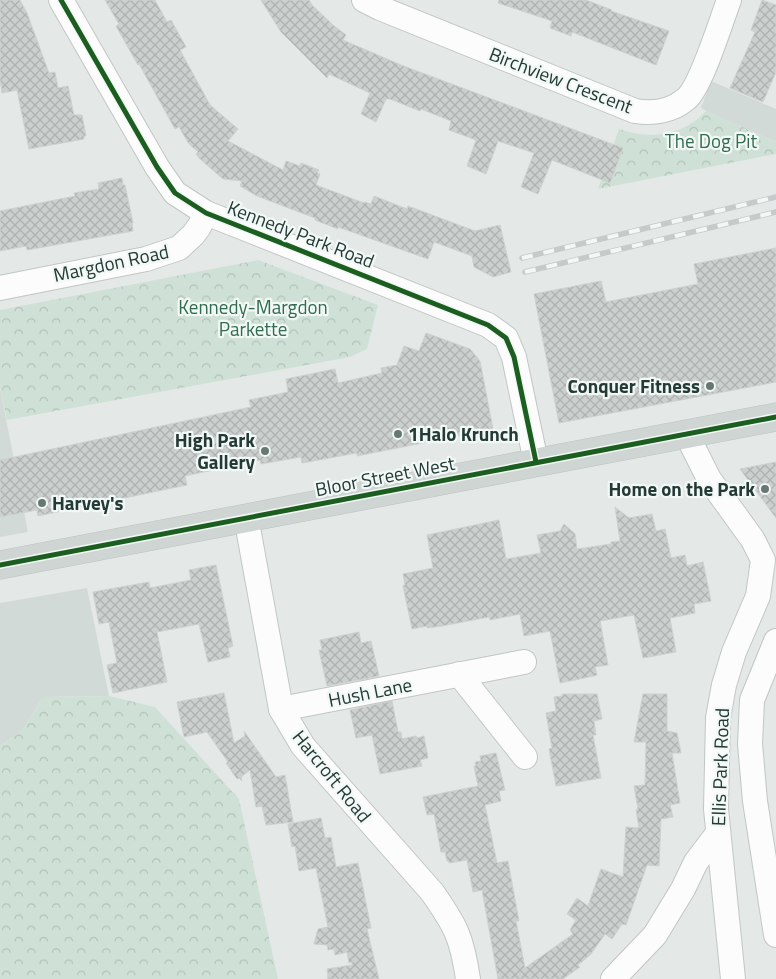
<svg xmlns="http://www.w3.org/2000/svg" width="776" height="979" viewBox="0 0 776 979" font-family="'Titillium Web',sans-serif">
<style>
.built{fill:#d2dad7}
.forest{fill:url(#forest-crowns)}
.building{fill:url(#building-cross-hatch);stroke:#cdd2d0}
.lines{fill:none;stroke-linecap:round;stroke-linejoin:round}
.minor-casing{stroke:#c1c6c4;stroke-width:26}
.major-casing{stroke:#bdc4c3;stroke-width:29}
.minor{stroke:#fbfcfb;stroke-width:24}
.major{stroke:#ced5d3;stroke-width:28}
.rail-casing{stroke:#c7caca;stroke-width:5.5}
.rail{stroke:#f2f8f5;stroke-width:4;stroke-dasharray:11;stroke-linecap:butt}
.cycleway-casing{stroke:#f2f8f5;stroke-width:8}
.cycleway{stroke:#1b5e20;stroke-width:5}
.poi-dot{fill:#677774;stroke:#f2f8f5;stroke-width:2}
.labels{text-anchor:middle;stroke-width:4.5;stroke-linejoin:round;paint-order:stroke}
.street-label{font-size:19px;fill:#243a36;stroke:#f2f8f5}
.park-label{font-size:19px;fill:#326c4f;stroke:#f2f8f5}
.poi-label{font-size:19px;font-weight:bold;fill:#243a36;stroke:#f2f8f5;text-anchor:end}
</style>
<defs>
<pattern id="forest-crowns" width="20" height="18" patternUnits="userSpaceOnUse" patternTransform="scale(1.25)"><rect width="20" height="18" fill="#cfe1d6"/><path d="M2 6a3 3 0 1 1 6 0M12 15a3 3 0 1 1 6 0" fill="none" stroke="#b2c2b8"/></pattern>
<pattern id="building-cross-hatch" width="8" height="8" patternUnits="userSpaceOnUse" patternTransform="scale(1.25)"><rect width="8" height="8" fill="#cbd0ce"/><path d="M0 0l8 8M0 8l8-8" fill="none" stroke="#aeb3b2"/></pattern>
</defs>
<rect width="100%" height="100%" fill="#e4e9e7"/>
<g class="built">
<path d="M711,81L776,109V142L714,115L701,108Z"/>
<path d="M0,388L28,532L0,537Z"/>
<path d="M87,588L109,696L43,697L22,731L0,746V603Z"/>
</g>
<g class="forest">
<path d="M706,111L776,142V154L598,189L619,129C650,140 683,136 706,111Z"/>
<path d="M258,260L378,305L367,349L350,357L7,420L0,388V310Z"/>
<path d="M109,696L155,707L239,799L278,979H0V746L22,731L43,697Z"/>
</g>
<g class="building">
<path d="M0,0H20L27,13L49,73L55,72L58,88L68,86L74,115H82L86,136H84V139L29,149L17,90L2,93L0,80Z"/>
<path d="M105,0H155L167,22L171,20L186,47L180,50L210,105L238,129L228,141L283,170L286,161L300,166L301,163L319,170L317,173L320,174L316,185L364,203V202L371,204L374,196L407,209L408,206L475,231L500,225L511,272L493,277L474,267L472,256L434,242L428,259L338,227V229L315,220V218L257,196L240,186L242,181L223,179L200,159L196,154L198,152L189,144L179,127L175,129L139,64L138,65L116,26L119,24Z"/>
<path d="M261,0H309L312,5L333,25L346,35L343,40L401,65L623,148L610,183L552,160L538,194L521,187L534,153L498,141L486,174L467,166L476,140L449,130L451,121L421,109L420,111L390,99H386L376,122L361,114L370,93L329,74L327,78L281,32Z"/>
<path d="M499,0H586L612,10L611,11L669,31L656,65L572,32L571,36L550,28L552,21L498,3Z"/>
<path d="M762,0L776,5V72L763,102L730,88L755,32L751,30Z"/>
<path d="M122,178L123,185H125L133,223H132L133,231L27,250L26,246L0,251V211L75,196L74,193L99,189L98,183Z"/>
<path d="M776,248V382L559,423L534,294L601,281L606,302L698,284L694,264Z"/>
<path d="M426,333L470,349L480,361L493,429L357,456V453L302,463L301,457L261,464L260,460L185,476L187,485L38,516L37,510L0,517V460L251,407L249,400L288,392L286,379L335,369L338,383L382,373L381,368L397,365L404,346L419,351Z"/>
<path d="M776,462V518L740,469Z"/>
<path d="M615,507L629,518L652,514L656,531L665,529L671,558L685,555L687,566L703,562L711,601L694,604L695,613L670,618L676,652L643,658L634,615L600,621L608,665L595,667L597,675L594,676L560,683L550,631L524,636L520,614L490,620L489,617L442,626L427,628V626L412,629L403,586L405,585L403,574L433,568L427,535L499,520L506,559L541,553L537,535L560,531L564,524L575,534L577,549L611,544V542L620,541Z"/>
<path d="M216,565L233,646L228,648L230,657L208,662L199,624L157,632L167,682L113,693L107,665L117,663L109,622L99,624L93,592L149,582L150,588L191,580L189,570Z"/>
<path d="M359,632L361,643L371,641L379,676L327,686L319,650H322L320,640Z"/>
<path d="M224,693L234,743L245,736L244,731L276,777L285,775L293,822L266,825L262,806L256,807L250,770L241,777L242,781L239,778L237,779L226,763L228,762L207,732L184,737L177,702Z"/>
<path d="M562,694H597L602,719L594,721L596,735H593L601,778L556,786L549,749L552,748L546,713L556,711L554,697L562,696Z"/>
<path d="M643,694H667V731L677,733L681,753H672L680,803L670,805L673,817L661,819L659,866L647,865L626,925L622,924L612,939L605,934L591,954L578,965L580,967L563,979H498L482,890L473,892L467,860L449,863V861H447L445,852H441L434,814L427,815L423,797L478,786L474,766H476L475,762L481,761L480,756L496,753L505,790L499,791L501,801L485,805L497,863L508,861L519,921H516L525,968L573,934L570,930L576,920L567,914L577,898L588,906L601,869L623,877L626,827L639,828L636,810L638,809L634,786L645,785L646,742H634Z"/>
<path d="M392,701L398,732H401L402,739L416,736L417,738L424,736L428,758L420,760L422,766L380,774L372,735L356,738L350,710Z"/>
<path d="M321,818L325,838L331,837L336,867L358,863L371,928L367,929L379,979H328L327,969L352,965V962L349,963L347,952L335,955L334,949L328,950L327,945L314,944L318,929L328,927L316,868L299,871L295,846L292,847L288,824Z"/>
</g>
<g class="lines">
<defs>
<g id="minor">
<path d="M61,0L157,167L175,193L206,213L488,325L506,338L514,357L536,462"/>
<path d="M364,0L380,8L635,111C653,114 672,111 686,99C701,87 721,21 729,0"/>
<path d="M0,288L146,259L179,248L193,235L199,227L206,213"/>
<path d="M686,433L709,479L753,540L763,560L758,596L734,652L724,685L718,718L716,809L733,979"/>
<path d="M246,517L281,709L303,746L432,892C456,926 462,938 468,979"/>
<path d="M776,641L752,700L750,744L755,801L776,935"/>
<path d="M459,674L525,757"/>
<path d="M281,709L524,662"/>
<path d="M613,979L655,935L683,889L696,862L718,833"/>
</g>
<path id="major" d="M0,565L776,417"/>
</defs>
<use href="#minor" class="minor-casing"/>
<use href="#major" class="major-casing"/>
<use href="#minor" class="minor"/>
<use href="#major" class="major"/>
<defs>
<g id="rail">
<path d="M522,258L776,197"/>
<path d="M525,272L776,212"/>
</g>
</defs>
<use href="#rail" class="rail-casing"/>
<use href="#rail" class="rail"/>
<defs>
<g id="cycleway">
<path d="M61,0L157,167L175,193L206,213L488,325L506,338L514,357L536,462"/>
<path d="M0,565L776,417"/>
</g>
</defs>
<use href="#cycleway" class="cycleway-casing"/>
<use href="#cycleway" class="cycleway"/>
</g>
<g class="poi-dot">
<circle cx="710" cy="386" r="5"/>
<circle cx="398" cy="434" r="5"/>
<circle cx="265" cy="451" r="5"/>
<circle cx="765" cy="489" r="5"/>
<circle cx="42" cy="503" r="5"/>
</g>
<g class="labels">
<g class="street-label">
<text transform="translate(561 80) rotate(21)" y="7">Birchview Crescent</text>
<text transform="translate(301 234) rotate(21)" y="7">Kennedy Park Road</text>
<text transform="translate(111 263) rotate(-12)" y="7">Margdon Road</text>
<text transform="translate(385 476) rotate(-11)" y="7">Bloor Street West</text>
<text transform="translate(370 692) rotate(-11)" y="7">Hush Lane</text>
<text transform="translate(720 767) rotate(-88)" y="7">Ellis Park Road</text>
<text transform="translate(332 776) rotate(51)" y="7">Harcroft Road</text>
</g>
<g class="park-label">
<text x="711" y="148">The Dog Pit</text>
<text x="253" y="314">Kennedy-Margdon<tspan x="253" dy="22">Parkette</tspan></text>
</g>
<g class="poi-label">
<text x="700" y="393">Conquer Fitness</text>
<text x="408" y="441" text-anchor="start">1Halo Krunch</text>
<text x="255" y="447">High Park<tspan x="255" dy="22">Gallery</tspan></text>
<text x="755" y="496">Home on the Park</text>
<text x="52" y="510" text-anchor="start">Harvey's</text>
</g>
</g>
</svg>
